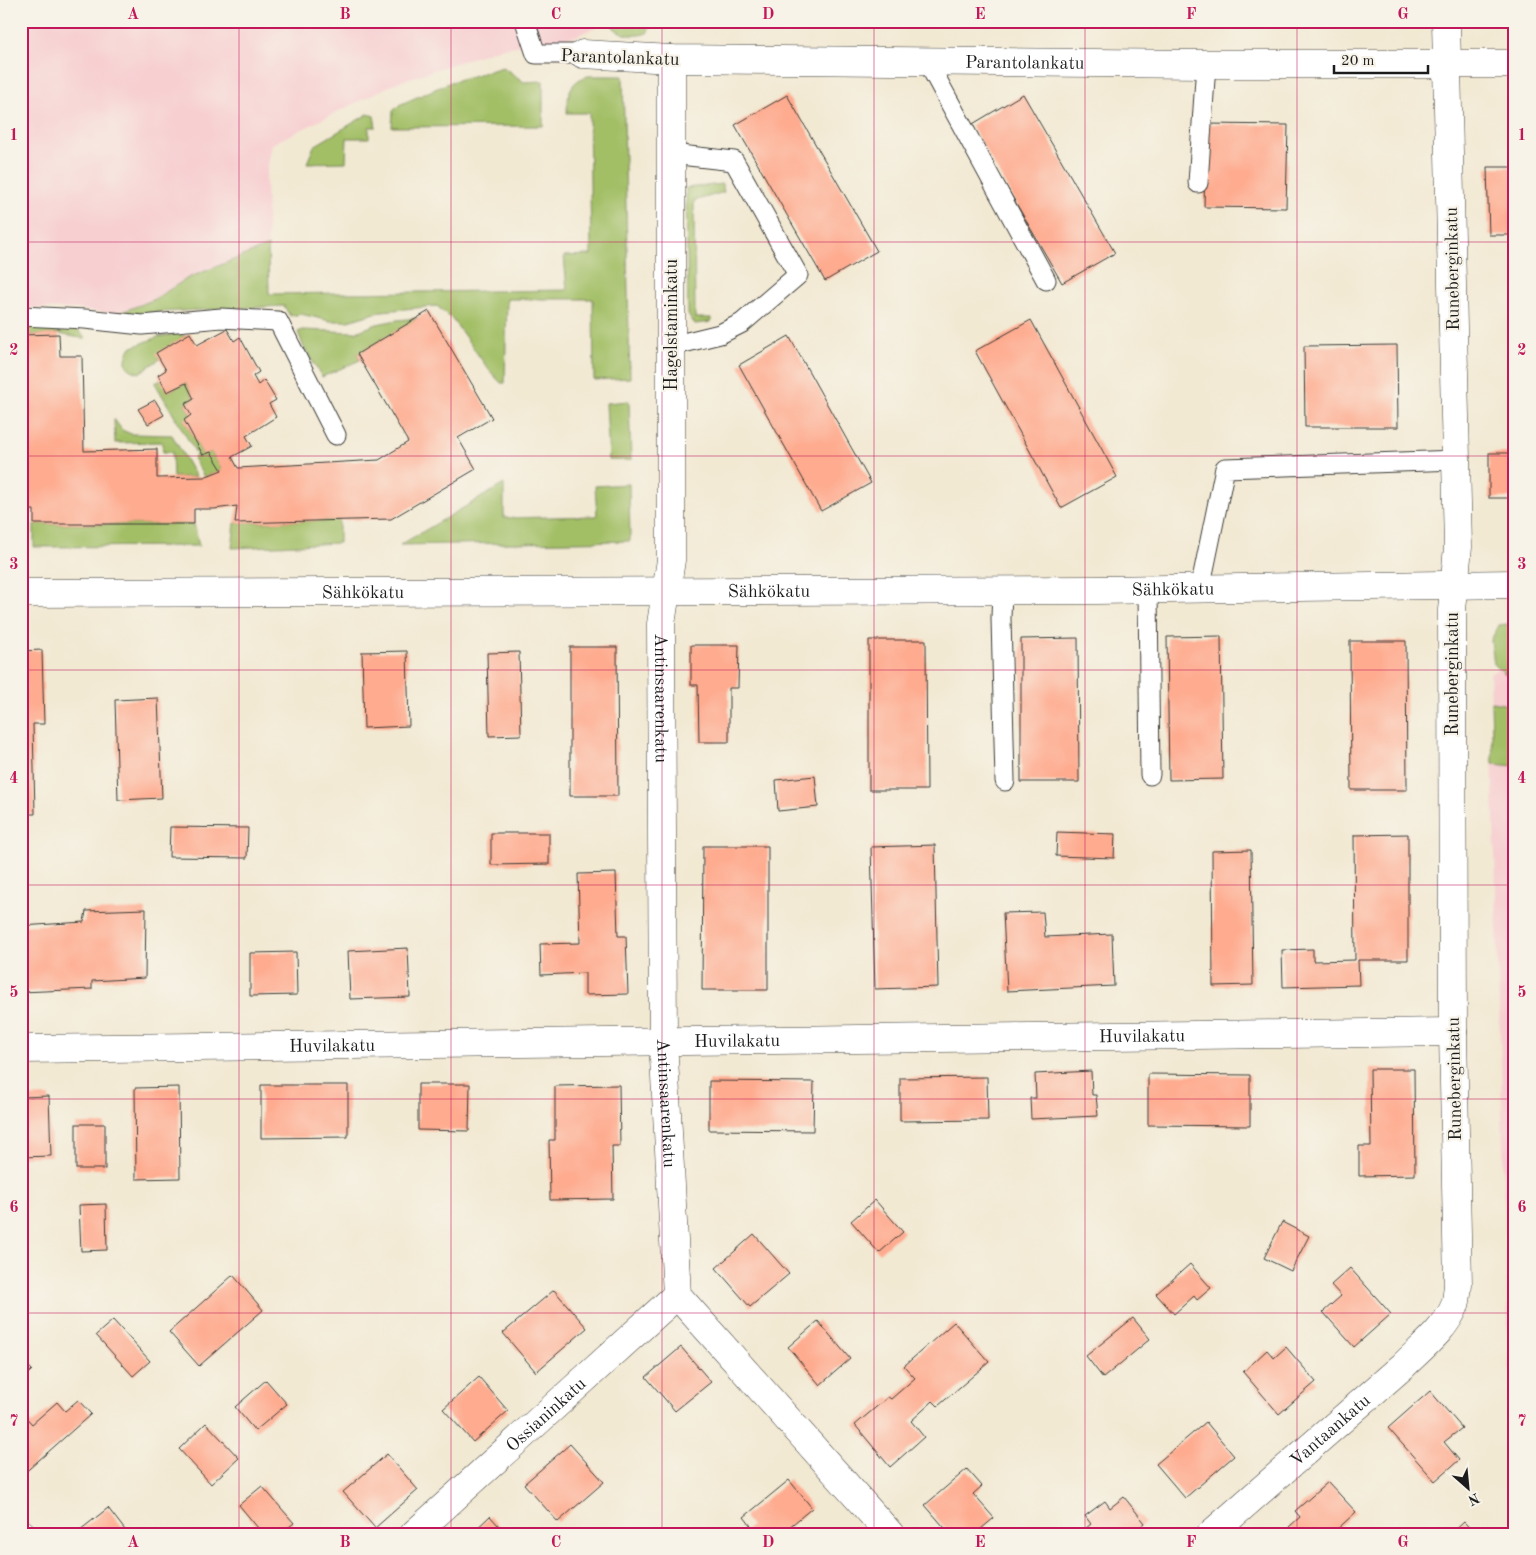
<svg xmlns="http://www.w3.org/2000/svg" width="1536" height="1555" viewBox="0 0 1536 1555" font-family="'Old Standard TT',serif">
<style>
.built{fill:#f7cfd1}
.green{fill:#a3bf66;stroke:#606e41}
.building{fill:#feab8f}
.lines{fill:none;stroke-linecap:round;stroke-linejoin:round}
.lane-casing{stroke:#3c3b37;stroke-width:21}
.street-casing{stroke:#3c3b37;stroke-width:29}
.secondary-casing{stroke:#3c3b37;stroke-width:29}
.lane{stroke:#fff;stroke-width:19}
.street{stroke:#fff;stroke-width:28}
.secondary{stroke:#fff;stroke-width:28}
.grid{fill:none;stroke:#c2185b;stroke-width:1;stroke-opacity:0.55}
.labels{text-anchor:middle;stroke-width:4.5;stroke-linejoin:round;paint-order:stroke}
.street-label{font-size:18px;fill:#1c1c1c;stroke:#f7f3e8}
.neatline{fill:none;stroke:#c2185b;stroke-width:2}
.grid-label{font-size:16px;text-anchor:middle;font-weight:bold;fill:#c2185b}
</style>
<rect width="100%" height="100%" fill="#f7f3e8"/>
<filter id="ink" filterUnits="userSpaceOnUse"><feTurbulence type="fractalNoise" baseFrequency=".02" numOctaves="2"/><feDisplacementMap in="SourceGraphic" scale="10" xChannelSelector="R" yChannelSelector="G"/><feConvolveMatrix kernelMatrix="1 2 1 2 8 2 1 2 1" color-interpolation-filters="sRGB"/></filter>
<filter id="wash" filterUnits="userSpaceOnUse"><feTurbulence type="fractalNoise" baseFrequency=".0096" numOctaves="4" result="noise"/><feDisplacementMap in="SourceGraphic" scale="20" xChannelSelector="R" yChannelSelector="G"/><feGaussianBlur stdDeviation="1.12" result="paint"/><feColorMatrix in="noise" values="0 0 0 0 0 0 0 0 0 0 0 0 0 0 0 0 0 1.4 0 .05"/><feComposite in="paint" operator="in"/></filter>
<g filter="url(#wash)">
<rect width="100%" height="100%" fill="#f2e9d3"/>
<g class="built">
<path d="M21,21H597L598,26L574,37L498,49L398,82L272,144L266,177L269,294L116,314L77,309L21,308Z"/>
<path d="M1515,658V1373L1509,1368L1490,674Z"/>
</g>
<g class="green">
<path d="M609,21H654L647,33C633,38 616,35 609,21Z"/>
<path d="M503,67L524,82L543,81V126L392,127L393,111L399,105L451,82Z"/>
<path d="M588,76H623L630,378L594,380L593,299H507L505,383H501L489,370L453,320L437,306L382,311L348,321H330L301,314L290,316L284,306L116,314L153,300L188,278L268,246L269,294L567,290L564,256L591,255L589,113H567C568,95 568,82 588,76Z"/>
<path d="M368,114L374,116L376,127H369V138H347L346,162L307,163L314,146Z"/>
<path d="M722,184L724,192L694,201L695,318H711V322L695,324L688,315L686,188Z"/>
<path d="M418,318L357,354L360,360L322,377L304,348L298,332L302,330L356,332L377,324L397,320Z"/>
<path d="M21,323L76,328L86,339L59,334L21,335Z"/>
<path d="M177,334L186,336L157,353L160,359L139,373C123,368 124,362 130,348L158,337Z"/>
<path d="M161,380L167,392L186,383L194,399L185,404L191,415L184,420L203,455L211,452L222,470L204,477L193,458L197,455L155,383Z"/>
<path d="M629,401L631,460H609L606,403Z"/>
<path d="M114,419L122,430L131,434L172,435L196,477H173L172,452H163L162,442L115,443Z"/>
<path d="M504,484V518L597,516L595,486L629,484L630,541L400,545Z"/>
<path d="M339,520V543L232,548L235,523Z"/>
<path d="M34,524H194L199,546L34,547Z"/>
<path d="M1515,623V682L1494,664L1491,640L1499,625Z"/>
<path d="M1491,702L1515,706V770L1514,766L1493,764Z"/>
</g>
<g id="blocks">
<g class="building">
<path d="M1023,94L1115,253L1062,283L971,125Z"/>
<path d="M787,95L877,251L825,281L735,125Z"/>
<path d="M1206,124L1288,125L1286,208L1204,207Z"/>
<path d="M1487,167H1515V235H1489Z"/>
<path d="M429,311L492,418L458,438L476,469L391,519L235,523L237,506L214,509H194V524H34V510H21V335L59,334L60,356H82L84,451L157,449V478L204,477L222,470L211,452L203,455L184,420L191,415L185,404L194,399L186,383L167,392L158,375L166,370L156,353L190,333L197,345L227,329L234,341L240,337L259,372L253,376L258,385L264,380L276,400L269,404L276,417L246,436L252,446L232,457L238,468L379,460L408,442L357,354Z"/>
<path d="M1031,320L1117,477L1061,508L975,351Z"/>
<path d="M789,336L871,483L821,511L739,365Z"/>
<path d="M1397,345L1398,427H1305L1304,346Z"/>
<path d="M155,400L164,415L148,424L138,409Z"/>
<rect x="1489" y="453" width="26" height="45"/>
<path d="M1221,636L1223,779L1169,780L1167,637Z"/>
<path d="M1078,638L1079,782H1021V639Z"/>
<path d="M869,640H926L927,790H869Z"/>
<path d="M1350,641H1406L1407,790H1351Z"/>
<path d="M691,645H739L738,688H729V742H699L698,685H691Z"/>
<path d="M570,647H617L618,796H570Z"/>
<path d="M42,650L44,724H33L35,814H21V651Z"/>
<path d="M407,651L409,726L364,728L362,652Z"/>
<path d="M519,652L521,735L489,736L487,653Z"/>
<path d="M158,698L162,798L118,800L115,700Z"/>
<path d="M815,776L818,807L778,811L776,780Z"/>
<path d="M170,827L248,828L247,858L169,857Z"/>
<path d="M1057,832L1115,834L1114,858L1056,856Z"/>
<path d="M491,833H549V864L491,865Z"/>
<path d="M1408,834V960H1358L1359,985L1283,987L1282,950L1313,949V961L1355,960L1354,835Z"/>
<path d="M935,845L938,987L875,989L871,847Z"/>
<path d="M703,846H768V990H702Z"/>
<path d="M1251,850L1253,985L1213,986L1212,851Z"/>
<path d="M616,873L618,936H626L628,994L585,995V973L541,975L540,944L580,943L578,874Z"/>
<path d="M146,909L145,978L92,981V989L21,992V926L84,922L86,911Z"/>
<path d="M1043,912L1045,937L1112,934L1114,986L1007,991L1003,913Z"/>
<path d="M408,948L410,997L350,999L348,951Z"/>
<path d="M296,952L297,995L250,996V953Z"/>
<path d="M1370,1069H1414L1415,1175L1359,1176V1146H1371Z"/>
<path d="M1091,1071L1092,1095H1096L1098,1116L1031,1119L1030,1098H1036L1035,1074Z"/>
<path d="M1148,1074L1250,1075V1126L1148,1125Z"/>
<path d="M987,1077L988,1120L900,1121V1078Z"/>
<path d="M709,1081L814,1082L813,1131L709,1130Z"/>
<path d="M418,1084H470L469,1131L418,1130Z"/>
<path d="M261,1085H348V1137L261,1138Z"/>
<path d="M619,1085L620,1146H612L613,1199L550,1200L549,1140H555V1086Z"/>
<path d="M179,1087L180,1178L136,1179L135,1088Z"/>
<path d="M49,1096L51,1156L21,1157V1097Z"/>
<rect x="76" y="1124" width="29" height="45"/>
<path d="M875,1200L903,1232L879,1253L851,1221Z"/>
<path d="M106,1204L107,1250L81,1251L79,1205Z"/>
<path d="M1282,1222L1309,1236L1291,1271L1264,1258Z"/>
<path d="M754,1234L789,1274L750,1307L716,1268Z"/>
<path d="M1190,1264L1211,1288L1197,1300L1194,1296L1174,1314L1156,1294Z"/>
<path d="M1350,1268L1391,1314L1354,1347L1323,1312L1341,1296L1331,1285Z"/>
<path d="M233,1275L263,1310L199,1366L169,1332Z"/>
<path d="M554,1290L587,1328L536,1372L503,1333Z"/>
<path d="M1133,1318L1150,1339L1103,1378L1086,1356Z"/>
<path d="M113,1320L150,1361L133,1376L96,1335Z"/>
<path d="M818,1321L850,1359L820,1385L788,1347Z"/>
<path d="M954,1322L989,1362L938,1406L933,1401L911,1421L924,1437L890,1467L855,1425L888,1397L891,1399L915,1378L904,1366Z"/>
<path d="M681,1347L711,1382L675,1411L646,1377Z"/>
<path d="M1286,1347L1316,1382L1279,1414L1243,1372L1267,1350L1274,1358Z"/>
<path d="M21,1358L32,1370L21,1380Z"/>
<path d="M479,1377L508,1411L473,1442L443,1409Z"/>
<path d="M266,1380L287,1404L255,1431L235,1407Z"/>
<path d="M1430,1391L1462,1428L1444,1442L1459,1460L1435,1481L1388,1428Z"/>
<path d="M78,1400L91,1414L21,1476V1412L32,1424L57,1402L65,1411Z"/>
<path d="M1206,1422L1234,1456L1185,1498L1156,1464Z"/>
<path d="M206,1423L239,1458L211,1484L179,1449Z"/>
<path d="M570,1444L604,1482L558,1522L524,1484Z"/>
<path d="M387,1454L418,1490L375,1528L343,1492Z"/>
<path d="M967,1469L982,1486L973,1494L994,1518L975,1534H950L925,1505Z"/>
<path d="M789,1480L812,1508L781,1534H743L751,1526L744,1517Z"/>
<path d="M1328,1482L1356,1512L1332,1534H1295L1289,1527L1300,1517L1295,1511Z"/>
<path d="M262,1486L294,1523L280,1534H263L239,1505Z"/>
<path d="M1124,1497L1145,1523L1132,1534H1079L1091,1524L1085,1516L1105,1501L1110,1508Z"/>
<path d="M108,1508L128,1534H75Z"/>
<path d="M490,1516L506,1534H471Z"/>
<path d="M1464,1522L1475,1534H1451Z"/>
</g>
</g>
</g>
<g filter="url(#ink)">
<use href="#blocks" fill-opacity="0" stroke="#3c3b37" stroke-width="1"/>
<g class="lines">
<defs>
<g id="lane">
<path d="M525,21L536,54H583"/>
<path d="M927,61L1046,280"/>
<path d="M1198,183L1206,64"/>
<path d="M21,316L85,319L142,325L221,318L278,321L336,435"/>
<path d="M671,346L720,334L742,323L798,275L734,161L671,154"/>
<path d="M1148,589L1150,775"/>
<path d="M1200,589L1225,468L1457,460"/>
<path d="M1002,590L1001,618L1005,781"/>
</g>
<g id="street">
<path id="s1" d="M583,54L671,59L1206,64H1515"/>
<path id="s2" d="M671,59V560L661,624L663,1040L677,1295L890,1534"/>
<path id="s3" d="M21,1049L1453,1032"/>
<path d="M21,1533L22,1534"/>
<path id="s4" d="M414,1534L677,1295"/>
<path id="s5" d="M1211,1534L1403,1366C1421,1348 1446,1329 1455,1305C1457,1299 1457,1291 1458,1285L1453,1032L1452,610L1458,547L1446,21"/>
</g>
<g id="secondary">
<path id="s6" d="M21,593L1096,590L1515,584"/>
</g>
</defs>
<use href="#lane" class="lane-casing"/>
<use href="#street" class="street-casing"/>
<use href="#secondary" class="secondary-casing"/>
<use href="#lane" class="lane"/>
<use href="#street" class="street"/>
<use href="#secondary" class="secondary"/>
</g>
</g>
<path class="grid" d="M239,21V1534M451,21V1534M662,21V1534M874,21V1534M1085,21V1534M1297,21V1534M21,242H1515M21,456H1515M21,670H1515M21,885H1515M21,1099H1515M21,1313H1515"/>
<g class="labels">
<g class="street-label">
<text transform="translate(620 57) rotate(2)" y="6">Parantolankatu</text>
<text dy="6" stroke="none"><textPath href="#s1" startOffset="442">Parantolankatu</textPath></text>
<text transform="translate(1452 269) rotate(-91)" y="6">Runeberginkatu</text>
<text transform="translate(671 325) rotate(-90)" y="6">Hagelstaminkatu</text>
<text dy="6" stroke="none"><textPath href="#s6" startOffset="1152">Sähkökatu</textPath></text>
<text dy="6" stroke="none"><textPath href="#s6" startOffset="748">Sähkökatu</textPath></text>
<text dy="6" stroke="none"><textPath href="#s6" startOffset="342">Sähkökatu</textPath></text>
<text transform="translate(1452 674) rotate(-90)" y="6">Runeberginkatu</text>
<text dy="6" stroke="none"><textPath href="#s2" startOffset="640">Antinsaarenkatu</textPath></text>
<text dy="6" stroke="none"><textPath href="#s3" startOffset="1121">Huvilakatu</textPath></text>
<text dy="6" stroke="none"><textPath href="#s3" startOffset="716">Huvilakatu</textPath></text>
<text dy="6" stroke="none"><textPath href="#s3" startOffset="311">Huvilakatu</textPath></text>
<text transform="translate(1454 1079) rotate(-91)" y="6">Runeberginkatu</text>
<text dy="6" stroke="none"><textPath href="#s2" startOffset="1045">Antinsaarenkatu</textPath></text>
<text dy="6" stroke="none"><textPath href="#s4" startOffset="178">Ossianinkatu</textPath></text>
<text dy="6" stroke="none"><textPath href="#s5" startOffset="158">Vantaankatu</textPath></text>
</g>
</g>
<rect width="1536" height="1555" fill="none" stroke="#f7f3e8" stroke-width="55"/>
<g transform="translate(1468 1488) rotate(153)" stroke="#f7f3e8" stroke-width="4" paint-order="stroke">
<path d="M0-4L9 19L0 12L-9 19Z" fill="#1c1c1c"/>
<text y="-8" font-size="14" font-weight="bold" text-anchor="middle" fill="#1c1c1c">N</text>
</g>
<path d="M1334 65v8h94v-8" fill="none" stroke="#1c1c1c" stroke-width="2.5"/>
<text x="1341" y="65" font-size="15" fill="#1c1c1c" stroke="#f7f3e8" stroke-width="4" paint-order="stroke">20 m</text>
<rect x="28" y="28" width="1480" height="1500" class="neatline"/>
<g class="grid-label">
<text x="133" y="19">A</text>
<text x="345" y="19">B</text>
<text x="556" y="19">C</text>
<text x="768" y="19">D</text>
<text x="980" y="19">E</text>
<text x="1191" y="19">F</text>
<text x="1403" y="19">G</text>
<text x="14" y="140">1</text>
<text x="1522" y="140">1</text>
<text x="14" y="355">2</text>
<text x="1522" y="355">2</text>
<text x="14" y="569">3</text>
<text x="1522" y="569">3</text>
<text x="14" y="783">4</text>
<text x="1522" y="783">4</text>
<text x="14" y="997">5</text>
<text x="1522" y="997">5</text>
<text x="14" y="1212">6</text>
<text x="1522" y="1212">6</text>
<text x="14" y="1426">7</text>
<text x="1522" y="1426">7</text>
<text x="133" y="1547">A</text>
<text x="345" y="1547">B</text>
<text x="556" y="1547">C</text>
<text x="768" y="1547">D</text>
<text x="980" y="1547">E</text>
<text x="1191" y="1547">F</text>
<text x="1403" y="1547">G</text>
</g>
</svg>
